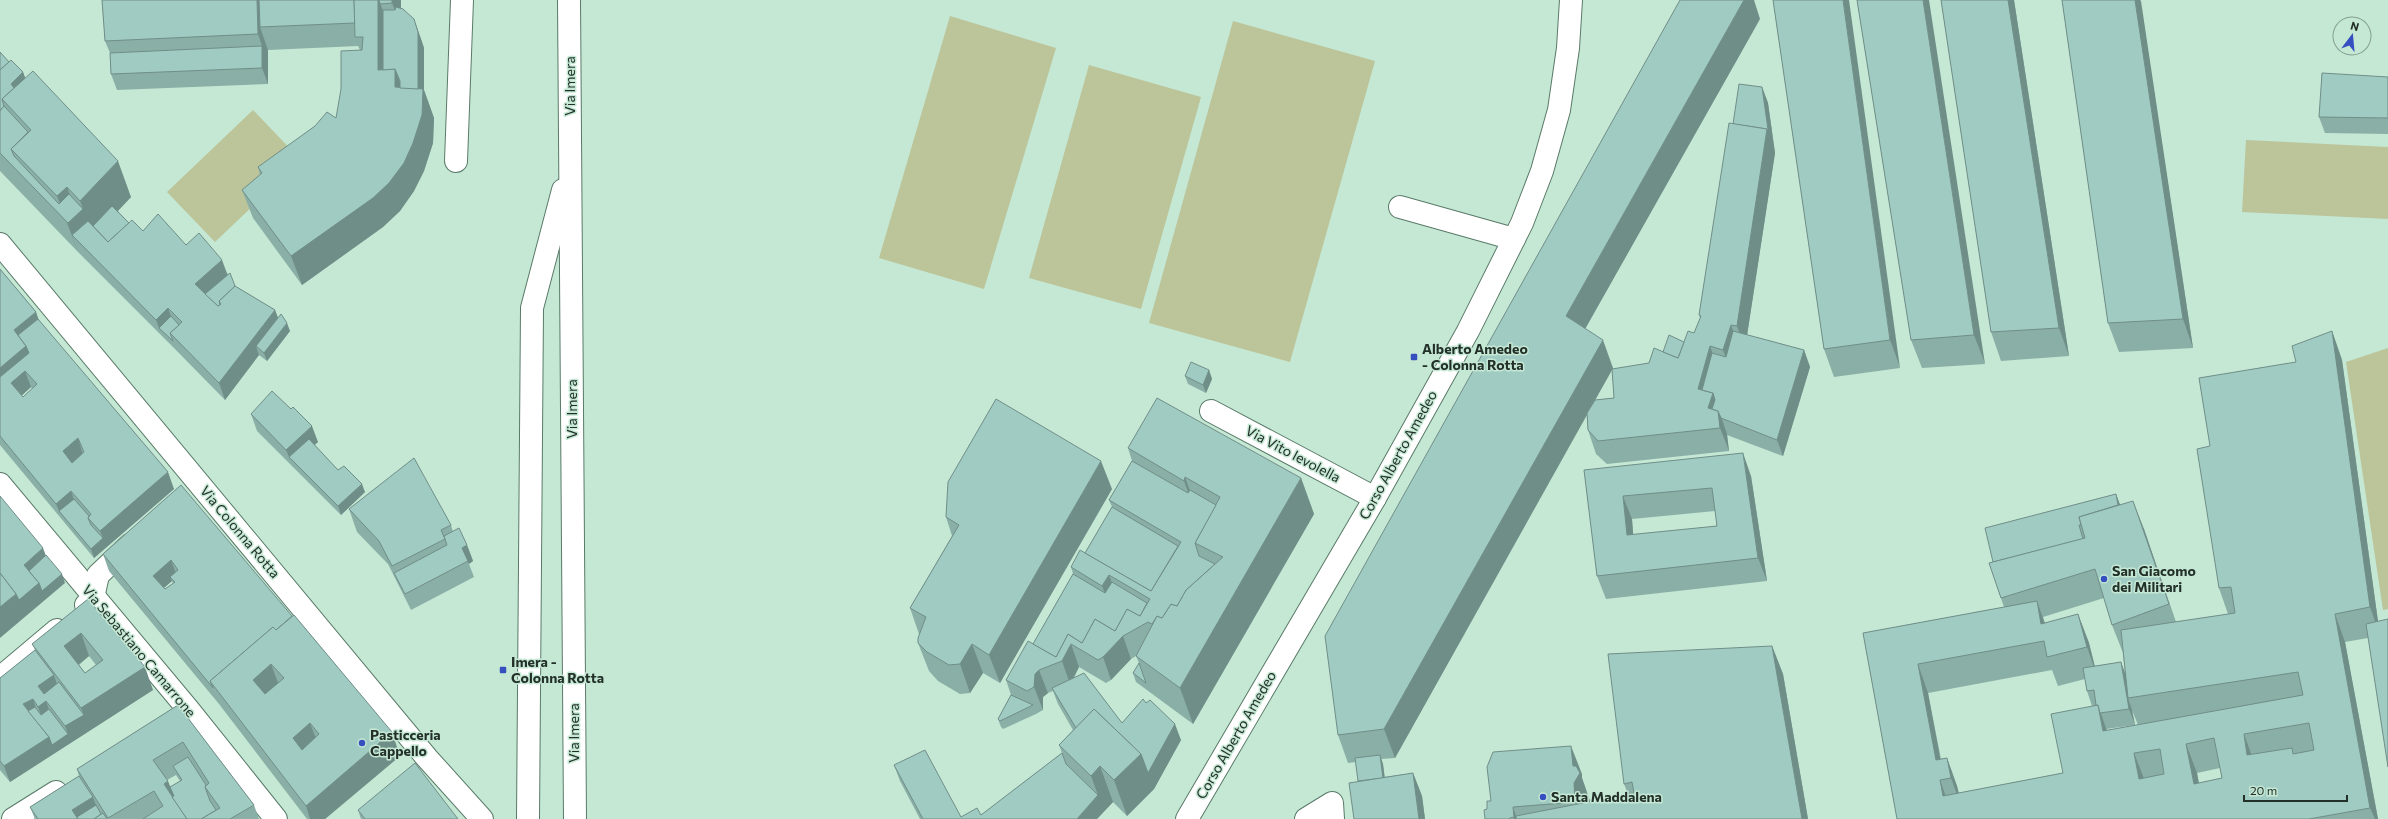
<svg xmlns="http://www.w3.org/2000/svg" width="2388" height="819" viewBox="0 0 2388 819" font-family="Commissioner,sans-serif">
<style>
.green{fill:#bcc49a}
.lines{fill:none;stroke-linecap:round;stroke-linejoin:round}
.minor-casing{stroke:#597a68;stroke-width:24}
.minor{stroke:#fff;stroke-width:22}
.wall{fill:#8aafa7;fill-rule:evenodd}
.shaded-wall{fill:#708e88}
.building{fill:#a0cbc2;stroke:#708e88;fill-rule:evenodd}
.poi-dot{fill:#354ec0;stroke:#c5e8d4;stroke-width:1.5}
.labels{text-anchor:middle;stroke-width:3;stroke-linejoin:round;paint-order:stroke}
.street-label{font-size:14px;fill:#233029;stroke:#c5e8d4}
.poi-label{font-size:14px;font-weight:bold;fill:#233029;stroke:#c5e8d4;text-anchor:start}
</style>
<rect width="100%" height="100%" fill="#c5e8d4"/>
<g class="green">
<path d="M950,16L1056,48L984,289L879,258Z"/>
<path d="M1233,21L1375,61L1290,362L1149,323Z"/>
<path d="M1089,65L1201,97L1141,309L1029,278Z"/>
<path d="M253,110L301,160L215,242L167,192Z"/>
<path d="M2246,140L2388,147V219L2242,212Z"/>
<path d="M2388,348V609L2383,610L2346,362Z"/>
</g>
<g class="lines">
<defs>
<g id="minor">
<path d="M569,0L575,819"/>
<path d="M456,161L462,0"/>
<path d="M1400,207L1514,239"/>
<path d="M0,244L427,758L482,819"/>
<path d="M1211,411L1375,498"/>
<path d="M0,484L188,709L276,819"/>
<path d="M86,605L93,598L98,575L130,545"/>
<path d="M0,678L57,630"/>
<path d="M13,819L56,792"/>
<path d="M528,819L532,308L563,190"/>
<path d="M1187,819L1375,498L1468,331L1522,223L1542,171L1559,110L1568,48L1571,0"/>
<path d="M1306,819L1332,803L1333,819"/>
</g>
</defs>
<use href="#minor" class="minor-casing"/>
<use href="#minor" class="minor"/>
</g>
<g class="wall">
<path d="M102,0H401V8L420,36L424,48V90L434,118L433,143L424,171L414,191L400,211L383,227L302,285L253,218L242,190L260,175L258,167L336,118L360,50L358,46L268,50V84L117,90L111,74L110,53L105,41Z"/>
<path d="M1773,0L1900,368L1834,377L1824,349Z"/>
<path d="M1857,0L1985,364L1922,368L1911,340Z"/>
<path d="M1941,0H2014L2069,356L2001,361L1991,332Z"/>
<path d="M2062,0H2140L2193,348L2119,352L2108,323Z"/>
<path d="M1760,19L1585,329L1613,368V369L1649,363L1663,352L1684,342L1694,333L1700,318L1699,315L1733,124L1762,87L1768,103L1775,153L1747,335L1804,350L1810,367L1783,456L1727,435L1729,451L1607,464L1596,454L1588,430L1587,415L1395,758L1381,759L1383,764L1384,777L1413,773L1422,796L1425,819H1354L1358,781L1356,762L1348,763L1338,735ZM1612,370L1614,398L1595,400Z"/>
<path d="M0,52L9,62L23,72L25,78L131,197L118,211L129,223L143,231L186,245L228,274L235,286L275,310L278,318L290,331L267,361L259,355L225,400L176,350L78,252L0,171Z"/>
<path d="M2388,77V134L2325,133L2319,117Z"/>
<path d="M0,269L36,312L38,319L174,489L94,558L0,445ZM31,387L32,389L23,397L21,396Z"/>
<path d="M2332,331L2342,360L2378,621L2368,638L2345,642L2378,819H1897L1863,633L2004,607L1989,563L1993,562L2116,494L2120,505L2144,529L2176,622L2228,614L2219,588L2210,446L2296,362ZM2104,598L2112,625L2123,653L2125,673L2121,662L2095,666L2089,643L2078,614L2045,623L2043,617ZM2052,670L2058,686L2085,679L2087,691L2092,706L2063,773L1959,793L1957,786L1947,758L1941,759L1928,693ZM2132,710L2138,725L2107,730L2106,729L2135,725ZM2220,768L2222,778L2199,783L2197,773Z"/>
<path d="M1209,370L1212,379L1206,393L1188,384L1185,376Z"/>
<path d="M251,414L318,442L314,445L338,470L365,492L341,515L257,431Z"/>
<path d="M1128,448L1301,478L1314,514L1193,724L1136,682L1133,673L1139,663L1136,656L1131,659L1111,680L1106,683L1079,667L1074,678L1122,723L1146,703L1181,740L1154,789L1127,816L1113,802L1097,819H920L900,781L894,765L961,817L981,815L1062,753L1059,745L1073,730L1058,704L1053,691L1048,693L1043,697V710L1036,714L1003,729L1001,727L998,719L1011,695L1006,680L1033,644L1073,574L1071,567L1085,553L1112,507L1109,500L1132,461Z"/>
<path d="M1584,470L1751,476L1767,581L1606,599L1597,576ZM1715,511L1717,526L1633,535L1632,519Z"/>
<path d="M181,485L400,756L325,819H307L219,704L109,571L103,554ZM172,581L173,584L165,589L164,588Z"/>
<path d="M1112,489L1000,683L983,673L970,693L960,694L938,681L929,671L918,643L919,634L910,608L952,536L946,517Z"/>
<path d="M349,509L451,525L453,532L467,545L473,561L469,564L474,577L411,610L388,564L357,532Z"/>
<path d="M88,599L153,690L10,782L0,770V678L35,650L32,644ZM89,656L96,665L85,673L79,665Z"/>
<path d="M1772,646L1783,674L1808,819H1485L1487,809L1491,801L1582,774V778L1590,801L1628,794L1624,784Z"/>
<path d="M178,705L254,805L259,819H35L30,807L79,776L77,769ZM176,775L180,781L170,787L167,780Z"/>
<path d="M358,810L458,819H361Z"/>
</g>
<g class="shaded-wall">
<path d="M257,0H267L260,27L268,50V84L262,68V46L258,34Z"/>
<path d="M378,0H379L389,27L383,82L378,70Z"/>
<path d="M392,0H401V26L392,3Z"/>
<path d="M1744,0H1754L1760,19L1576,345L1566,316Z"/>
<path d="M1843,0H1849L1900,368L1890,340Z"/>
<path d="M1923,0H1929L1985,364L1974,335Z"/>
<path d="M2008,0H2014L2069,356L2059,328Z"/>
<path d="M2135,0H2140L2141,1L2193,348L2183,319Z"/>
<path d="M414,19L420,36L424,48V90L434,118L433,143L424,171L414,191L400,211L383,227L302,285L291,256L418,101Z"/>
<path d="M395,69L406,97L395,87Z"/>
<path d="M23,72L29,88L20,97L11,84Z"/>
<path d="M1762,87L1768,103L1775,153L1745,349L1737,326L1767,129Z"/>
<path d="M118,161L131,197L96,234L72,235L78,252L57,196L67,187L77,214L83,209L80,201Z"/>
<path d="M222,260L228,276L205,297L195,284Z"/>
<path d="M168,308L174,325L159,328L156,320Z"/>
<path d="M275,310L281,326L256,346L259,355L225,400L219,383Z"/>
<path d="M36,312L44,335L35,369L25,371L31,387L17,400L0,398V368L14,330Z"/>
<path d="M287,323L290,331L267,361L264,353Z"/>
<path d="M1731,325L1739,348L1732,373L1723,350Z"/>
<path d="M2332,331L2342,360L2380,636L2370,607Z"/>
<path d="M1603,340L1613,368L1395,758L1384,729Z"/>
<path d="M1710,346L1718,369L1700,395L1698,389Z"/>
<path d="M1804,350L1810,367L1783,456L1777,440Z"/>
<path d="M1209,370L1212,379L1206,393L1203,385Z"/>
<path d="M1713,393L1727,434L1729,451L1720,428L1708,408Z"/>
<path d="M312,426L318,442L295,463L289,457L286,450Z"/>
<path d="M78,438L83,455L69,467L63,451Z"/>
<path d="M1743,453L1751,476L1767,581L1758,558Z"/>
<path d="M1101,461L1112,489L1000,683L989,655Z"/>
<path d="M168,472L174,489L94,558L91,549L103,538L100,531Z"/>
<path d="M1185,477L1198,513L1197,516L1184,481Z"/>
<path d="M1301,478L1314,514L1193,724L1180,688Z"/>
<path d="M362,484L365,492L341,515L338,506Z"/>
<path d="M71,491L77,508L59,511L56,504Z"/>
<path d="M2116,494L2122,510L2120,512Z"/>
<path d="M1623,496L1632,519L1635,559L1627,535Z"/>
<path d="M2133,501L2144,529L2179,633L2169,604Z"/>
<path d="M467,545L473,561L469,564L462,548Z"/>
<path d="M43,548L49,564L32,579L24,565Z"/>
<path d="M171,560L177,576L170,577L172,581L159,592L153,576Z"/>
<path d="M62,574L65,583L0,638V607L16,594L39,583Z"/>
<path d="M1109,575L1118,598L1111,609L1102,586Z"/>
<path d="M2037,601L2047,630L2041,624Z"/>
<path d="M2078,614L2089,643L2097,676L2087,647Z"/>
<path d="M2335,614L2345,642L2378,819H2375L2370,808Z"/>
<path d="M81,633L89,656L73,669L64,646Z"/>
<path d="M1123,636L1131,659L1111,680L1103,657Z"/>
<path d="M972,644L983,673L970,693L960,664Z"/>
<path d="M1071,644L1079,667L1070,684L1062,661Z"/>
<path d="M1772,646L1783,674L1808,819H1802Z"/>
<path d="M2121,662L2127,679L2128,698L2132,710L2135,725L2129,709Z"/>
<path d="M271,664L280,688L262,703L253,680Z"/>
<path d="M1918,664L1928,693L1944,779L1936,760Z"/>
<path d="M145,667L153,690L10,782L4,766L49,737L68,734L65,726L84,715L81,708Z"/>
<path d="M1039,670L1048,693L1043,697V710L1034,687L1035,674Z"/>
<path d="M54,675L59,691L46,701L52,718L44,723L38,707V686Z"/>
<path d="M33,699L38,715L32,719L23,704Z"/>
<path d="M2098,705L2108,734L2103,731Z"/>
<path d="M310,723L319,746L302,761L293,738Z"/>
<path d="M1175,724L1181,740L1154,789L1127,816L1114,780L1141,754Z"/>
<path d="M392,732L400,756L325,819H310L306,806Z"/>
<path d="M2244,734L2254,762L2247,755Z"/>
<path d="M2186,744L2197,773L2204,812L2194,784Z"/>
<path d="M1571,746L1582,774V778L1590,801L1582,819L1575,802Z"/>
<path d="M2134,753L2145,781L2139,779Z"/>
<path d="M1380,755L1383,764L1388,801L1384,792Z"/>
<path d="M1947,758L1957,786L1961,806L1951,778Z"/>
<path d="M1100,766L1113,802L1097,819H1077L1098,795L1091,776Z"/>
<path d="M1413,773L1422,796L1425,819H1419Z"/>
<path d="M1940,780L1950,808L1943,796Z"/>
<path d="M168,781L177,804L164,784Z"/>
<path d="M93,797L99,814L75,818L72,810Z"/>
<path d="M1513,807L1517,819H1514Z"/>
</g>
<g class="building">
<path d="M102,0H257L258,34L105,41Z"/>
<path d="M259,0H357H354L355,23L260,27Z"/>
<path d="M354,0H378V70L395,69V87L423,89L422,115L413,143L404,163L389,183L373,198L291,256L242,190L262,173L258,167L315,126L327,112L336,118L341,89V51L362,50L363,37H355Z"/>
<path d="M379,0H392V3L380,4Z"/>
<path d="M1680,0H1744L1566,316L1603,340L1384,729L1338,735L1325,636Z"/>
<path d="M1773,0H1843L1890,340L1824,349Z"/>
<path d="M1857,0H1923L1974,335L1911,340Z"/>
<path d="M1941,0H2008L2059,328L1991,332Z"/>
<path d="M2062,0H2135L2183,319L2108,323Z"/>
<path d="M396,7L403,9L414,19L418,32V89L400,88V81L395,69L383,70V10H395Z"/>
<path d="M262,46V68L111,74L110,53Z"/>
<path d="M0,52L9,62L0,70Z"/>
<path d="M11,60L23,72L11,84L14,88L2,99L4,106L0,111V70Z"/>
<path d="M33,71L118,161L80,201L67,187L57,196L11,149L31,130L2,99Z"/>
<path d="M2322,73L2388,77V118L2319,117Z"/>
<path d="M1739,84L1762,87L1769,136L1767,129L1733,124Z"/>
<path d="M4,106L28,132L11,149L14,156L59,204L69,194L83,209L68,223L0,153V111Z"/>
<path d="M1729,123L1767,129L1737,326L1731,325L1723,350L1710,346L1698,389L1713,393L1708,408L1718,411L1720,428L1598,441L1588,430L1587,413L1595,400L1614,398L1612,369L1649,363L1654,348L1678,358L1688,331L1694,333L1701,316L1699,315Z"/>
<path d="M112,206L129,223L108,242L93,226Z"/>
<path d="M158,214L186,245L199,233L222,260L195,284L218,306L221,304L219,301L235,286L275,310L219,383L170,333L182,322L168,308L156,320L72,235L88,221L108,242L132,220L143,231Z"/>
<path d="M0,269L36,312L14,330L26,346L0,368Z"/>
<path d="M230,273L235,286L219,301L220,305L218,306L205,294Z"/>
<path d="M281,314L287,323L264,353L256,346Z"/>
<path d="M171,316L179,325L170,333L173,341L159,328Z"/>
<path d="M38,319L168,472L100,531L88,518L91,514L71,491L56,504L0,436V377L29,353L26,346L18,335ZM25,371L37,384L23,397L11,383ZM78,438L84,452L72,463L63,451Z"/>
<path d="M1733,331L1804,350L1777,440L1721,418L1718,411L1712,409L1715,400L1713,393L1702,390L1712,353L1726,357Z"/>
<path d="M2332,331L2370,607L2335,614L2370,808L2309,819H1897L1863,633L2037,601L2041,624L2078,614L2087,647L2047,657L2044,641L1918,664L1936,760L1947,758L1951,778L1940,780L1943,796L2063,773L2051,714L2098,705L2103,731L2303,695L2298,672L2128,698L2121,630L2235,613L2231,587L2219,588L2197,449L2210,446L2199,378L2296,362L2292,346ZM2309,723L2314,750L2293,754L2292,748L2247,755L2244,734ZM2214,738L2222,778L2194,784L2186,744ZM2160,749L2164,774L2139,779L2134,753Z"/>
<path d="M1669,335L1684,342L1678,358L1663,352Z"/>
<path d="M1191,362L1209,370L1203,385L1185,376Z"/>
<path d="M272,391L291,409L293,407L312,426L286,450L251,414Z"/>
<path d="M1157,398L1301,478L1180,688L1136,656L1157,616L1162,618L1171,604L1177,606L1186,590L1223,557L1195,543L1220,497L1185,477L1184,481L1128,448Z"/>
<path d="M996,399L1101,461L989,655L972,644L960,664L949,665L927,652L918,643V638L926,617L910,608L959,525L946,517L948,482Z"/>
<path d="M309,439L338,470L344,466L362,484L338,506L289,457Z"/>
<path d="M1743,453L1758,558L1597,576L1584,470ZM1712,488L1717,526L1627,535L1623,496Z"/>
<path d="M414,458L451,525L441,530L445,539L392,566L379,541L349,509Z"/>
<path d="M1132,461L1188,493L1190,490L1216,505L1195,543L1199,556L1215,564L1186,590L1177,606L1171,604L1162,618L1157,616L1152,624L1148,622L1123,636L1103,657L1098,660L1071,644L1062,661L1039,670L1035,674L1034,687L1027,691L1006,680L1028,641L1056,657L1068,634L1082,643L1095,619L1115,631L1127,609L1140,616L1150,599L1109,575L1102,586L1071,567L1080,550L1151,591L1181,542L1109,500Z"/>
<path d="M181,485L292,616L276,630L273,627L210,681L213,688L103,554ZM171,560L178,570L170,577L175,582L165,589L153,576Z"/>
<path d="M2116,494L2118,505L2079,517L2081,525H2079L2083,539L1993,562L1985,528Z"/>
<path d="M0,496L43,548L24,565L39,583L19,600L16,594L0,573Z"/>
<path d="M74,499L89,516L88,518L91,525L103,538L91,549L59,511Z"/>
<path d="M2133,501L2169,604L2112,625L2095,569L2001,598L1989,563L2085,538L2079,517Z"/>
<path d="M1112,507L1178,546L1151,591L1085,553Z"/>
<path d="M459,528L467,545L462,548L468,561L405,594L394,573L447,545L444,536Z"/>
<path d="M46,555L62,574L42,591L39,583L29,571Z"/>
<path d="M0,573L16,594L0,607Z"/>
<path d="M1073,574L1105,593L1112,582L1147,603L1140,616L1127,609L1115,631L1095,619L1082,643L1068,634L1056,657L1033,644Z"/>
<path d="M88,599L145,667L81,708L32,644ZM81,633L103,660L85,673L64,646Z"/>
<path d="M294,615L392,732L306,806L210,681L273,627L276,630ZM271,664L284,678L265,694L253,680ZM310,723L319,734L302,750L293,738Z"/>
<path d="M2388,619V767L2366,624Z"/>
<path d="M1772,646L1802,819H1516V816L1634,793L1632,782L1624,784L1608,654Z"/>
<path d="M35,650L54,675L38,686L44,694L59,682L84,715L65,726L46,701L38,707L33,699L23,704L49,737L4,766L0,761V678Z"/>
<path d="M2121,662L2129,709L2100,713L2098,705H2096L2094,690L2087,691L2083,668Z"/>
<path d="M1139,663L1146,683L1133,673Z"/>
<path d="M1084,673L1122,723L1143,699L1146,703L1150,700L1175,724L1148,773L1141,754L1094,709L1076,728L1052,688Z"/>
<path d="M1011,695L1033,705L1000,721L998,719Z"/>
<path d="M178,705L254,805L230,819H201L220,808L205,787L209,783L183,742L153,760L168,781L164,784L187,819H143L163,806L154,791L108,818L77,769Z"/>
<path d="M35,707L41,715L49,709L68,734L52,745L49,737L28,711Z"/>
<path d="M1094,709L1141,754L1114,780L1100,766L1091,776L1059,745Z"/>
<path d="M1571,746L1573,766H1576L1580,773L1574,783L1575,802L1513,807L1514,817L1510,818L1509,819H1485L1484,810L1487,809V801H1491L1487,767L1493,752Z"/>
<path d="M925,750L961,817L977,808L981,815L1062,753L1066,764L1098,795L1077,819H923L894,765Z"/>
<path d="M1380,755L1383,778L1358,781L1355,758Z"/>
<path d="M188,757L206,785L205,787L210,801L216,810L201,819H187L172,797L174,796L170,787L182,780L173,766Z"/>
<path d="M415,763L458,819H365L358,810Z"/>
<path d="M1413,773L1419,819H1354L1349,783Z"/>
<path d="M79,776L93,797L72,810L78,819H38L30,807Z"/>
<path d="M96,805L101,814L94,819H78L77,817Z"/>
<path d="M103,813L107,819H94Z"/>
</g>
<g class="poi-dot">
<rect x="1410" y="353" width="8" height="8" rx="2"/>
<circle cx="2104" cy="579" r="4"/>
<rect x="499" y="666" width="8" height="8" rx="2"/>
<circle cx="362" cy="743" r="4"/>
<circle cx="1543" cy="797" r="4"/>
</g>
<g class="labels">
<g class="street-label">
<text transform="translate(570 86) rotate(-90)" y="5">Via Imera</text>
<text transform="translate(572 409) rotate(-90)" y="5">Via Imera</text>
<text transform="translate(1293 454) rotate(28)" y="5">Via Vito Ievolella</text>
<text transform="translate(1398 455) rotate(-61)" y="5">Corso Alberto Amedeo</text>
<text transform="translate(240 532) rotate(50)" y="5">Via Colonna Rotta</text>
<text transform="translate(139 651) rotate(50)" y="5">Via Sebastiano Camarrone</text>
<text transform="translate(574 733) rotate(-90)" y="5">Via Imera</text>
<text transform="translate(1236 735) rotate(-60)" y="5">Corso Alberto Amedeo</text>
</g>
<g class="poi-label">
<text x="1422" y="354">Alberto Amedeo<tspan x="1422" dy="16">- Colonna Rotta</tspan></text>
<text x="2112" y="576">San Giacomo<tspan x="2112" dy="16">dei Militari</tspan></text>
<text x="511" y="667">Imera -<tspan x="511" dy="16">Colonna Rotta</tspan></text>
<text x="370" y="740">Pasticceria<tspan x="370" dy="16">Cappello</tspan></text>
<text x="1551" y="802">Santa Maddalena</text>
</g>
</g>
<g transform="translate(2352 36) rotate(16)"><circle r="19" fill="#c5e8d4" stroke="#849e90"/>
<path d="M0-3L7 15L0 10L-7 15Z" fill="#354ec0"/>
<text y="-6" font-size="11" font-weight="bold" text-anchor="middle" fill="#233029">N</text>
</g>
<path d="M2244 795v6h103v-6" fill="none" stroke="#233029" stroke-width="2"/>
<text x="2250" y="795" font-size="12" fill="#233029" stroke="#c5e8d4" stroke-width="3" paint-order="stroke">20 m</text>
</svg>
